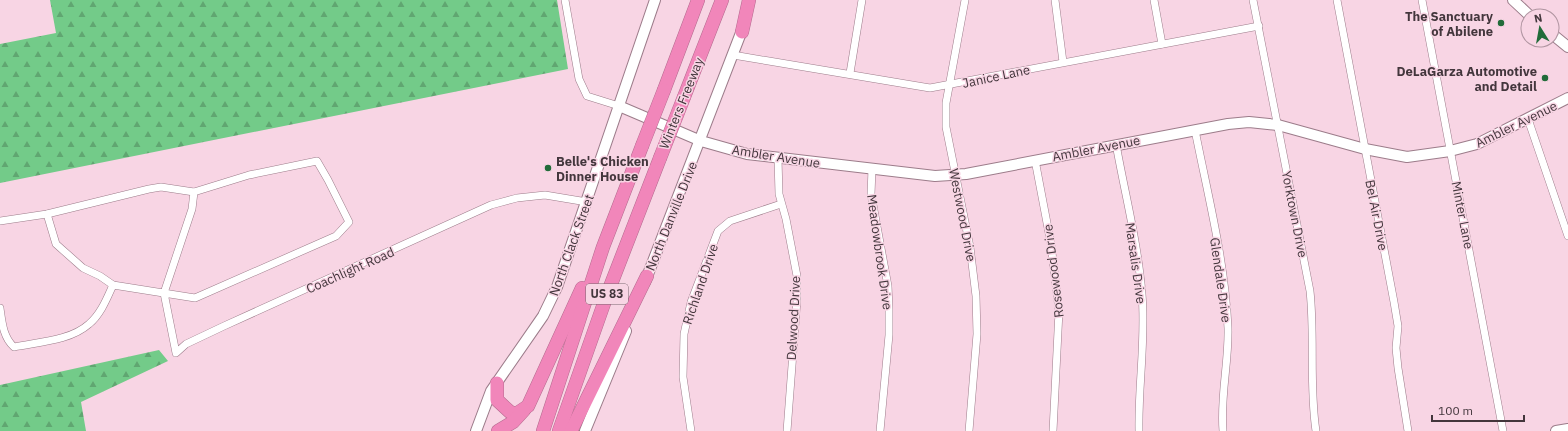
<svg xmlns="http://www.w3.org/2000/svg" width="1568" height="431" viewBox="0 0 1568 431" font-family="'IBM Plex Sans',sans-serif">
<style>
.forest{fill:url(#forest-firs)}
.lines{fill:none;stroke-linecap:round;stroke-linejoin:round}
.street-casing{stroke:#9c7c8a;stroke-width:8}
.secondary-casing{stroke:#9c7c8a;stroke-width:12}
.highway-casing{stroke:#b46a8e;stroke-width:14}
.street{stroke:#fff;stroke-width:7}
.secondary{stroke:#fff;stroke-width:10}
.highway{stroke:#f186ba;stroke-width:13}
.highway-bridge-casing{stroke:#b46a8e;stroke-width:14;stroke-linecap:butt}
.highway-bridge{stroke:#f186ba;stroke-width:13}
.poi-dot{fill:#216b39;stroke:#f8d5e4;stroke-width:1.5}
.labels{text-anchor:middle;stroke-width:3;stroke-linejoin:round;paint-order:stroke}
.shield{fill:#f8d5e4;stroke:#79666e;stroke-width:1}
.shield-label{font-size:12px;font-weight:bold;fill:#43363c}
.poi-label{font-size:13px;font-weight:bold;fill:#43363c;stroke:#f8d5e4;text-anchor:end}
.street-label{font-size:13px;fill:#43363c;stroke:#f8d5e4}
</style>
<defs>
<pattern id="forest-firs" width="22" height="20" patternUnits="userSpaceOnUse"><rect width="22" height="20" fill="#73cb89"/><path d="M5 1l3.5 6h-7zM16 11l3.5 6h-7z" fill="#60a671"/></pattern>
</defs>
<rect width="100%" height="100%" fill="#f8d5e4"/>
<g class="forest">
<path d="M50,0H557L568,69L0,183V44L56,33Z"/>
<path d="M159,350L168,361L81,402L86,431H0V385Z"/>
</g>
<g class="lines">
<defs>
<g id="street">
<path d="M565,0L579,79L587,96L619,106"/>
<path d="M965,0L946,103V127L970,247L976,296L977,334L969,431"/>
<path d="M1055,0L1063,62"/>
<path d="M1154,0L1162,44"/>
<path d="M1253,0L1310,291C1315,338 1309,385 1316,431"/>
<path d="M1337,0L1394,302L1398,326L1396,348L1398,368L1408,431"/>
<path d="M1422,0L1503,431"/>
<path d="M733,55L930,88L1259,26"/>
<path d="M850,73L862,0"/>
<path d="M1528,119L1568,236"/>
<path d="M1195,130C1208,196 1225,261 1228,328C1229,362 1220,396 1223,431"/>
<path d="M1116,144C1125,194 1138,244 1142,294C1146,340 1138,385 1139,431"/>
<path d="M778,159L779,194L786,219L797,276V300L787,431"/>
<path d="M1035,160L1051,244L1059,311L1053,431"/>
<path d="M872,169L871,194L888,286L889,309V335L880,431"/>
<path d="M47,214L56,244L83,268L100,276L113,285L195,298L336,236L349,222L328,180L317,161L249,175L194,192L192,209L164,293L176,353L186,344L224,326L491,205L517,198L545,195L587,202"/>
<path d="M0,221L47,214L149,189L161,187L194,192"/>
<path d="M0,308C2,322 3,337 14,347C38,342 70,341 89,324C101,314 107,298 113,285"/>
<path d="M691,431L683,377L684,334L691,302L718,231L730,221L781,204"/>
</g>
<g id="secondary">
<path d="M1513,0L1530,16"/>
<path d="M1552,34L1568,47"/>
<path d="M619,106L701,141L747,154L935,176L966,174L1228,124L1249,122L1278,125L1365,149L1407,157L1450,151L1477,144L1568,98"/>
<path d="M645,282L744,25"/>
<path d="M476,431L491,391L543,316L557,287L655,0"/>
<path d="M585,431L626,331"/>
<path d="M1556,431L1568,429"/>
</g>
<g id="highway">
<path d="M742,32L749,0"/>
<path d="M664,90L698,0"/>
<path d="M684,97L722,0"/>
<path d="M497,383V400L510,412L516,414L528,406L582,288"/>
<path d="M498,431L513,422L524,410"/>
<path d="M543,431L603,247L642,146"/>
<path d="M559,431L608,292L660,158"/>
<path d="M571,431L647,276"/>
</g>
</defs>
<use href="#street" class="street-casing"/>
<use href="#secondary" class="secondary-casing"/>
<use href="#highway" class="highway-casing"/>
<use href="#street" class="street"/>
<use href="#secondary" class="secondary"/>
<use href="#highway" class="highway"/>
<defs>
<g id="highway-bridge">
<path d="M642,146L664,90"/>
<path d="M660,158L684,97"/>
</g>
</defs>
<use href="#highway-bridge" class="highway-bridge-casing"/>
<use href="#highway-bridge" class="highway-bridge"/>
</g>
<g class="poi-dot">
<circle cx="1501" cy="23" r="4"/>
<circle cx="1545" cy="78" r="4"/>
<circle cx="548" cy="168" r="4"/>
</g>
<g class="labels">
<rect class="shield" x="586" y="284" width="42" height="20" rx="3"/>
<g class="shield-label">
<text x="607" y="298">US 83</text>
</g>
<g class="poi-label">
<text x="1493" y="21">The Sanctuary<tspan x="1493" dy="15">of Abilene</tspan></text>
<text x="1537" y="76">DeLaGarza Automotive<tspan x="1537" dy="15">and Detail</tspan></text>
<text x="556" y="166" text-anchor="start">Belle's Chicken<tspan x="556" dy="15">Dinner House</tspan></text>
</g>
<g class="street-label">
<text transform="translate(996 76) rotate(-12)" y="5">Janice Lane</text>
<text transform="translate(681 103) rotate(-68)" y="5">Winters Freeway</text>
<text transform="translate(1516 124) rotate(-26)" y="5">Ambler Avenue</text>
<text transform="translate(1096 148) rotate(-11)" y="5">Ambler Avenue</text>
<text transform="translate(776 156) rotate(9)" y="5">Ambler Avenue</text>
<text transform="translate(1295 214) rotate(79)" y="5">Yorktown Drive</text>
<text transform="translate(963 215) rotate(79)" y="5">Westwood Drive</text>
<text transform="translate(1377 215) rotate(79)" y="5">Bel Air Drive</text>
<text transform="translate(1463 215) rotate(79)" y="5">Minter Lane</text>
<text transform="translate(671 216) rotate(-68)" y="5">North Danville Drive</text>
<text transform="translate(571 245) rotate(-70)" y="5">North Clack Street</text>
<text transform="translate(880 252) rotate(82)" y="5">Meadowbrook Drive</text>
<text transform="translate(1136 263) rotate(82)" y="5">Marsalis Drive</text>
<text transform="translate(350 270) rotate(-24)" y="5">Coachlight Road</text>
<text transform="translate(1053 271) rotate(-97)" y="5">Rosewood Drive</text>
<text transform="translate(1221 280) rotate(82)" y="5">Glendale Drive</text>
<text transform="translate(700 284) rotate(-71)" y="5">Richland Drive</text>
<text transform="translate(793 318) rotate(-87)" y="5">Delwood Drive</text>
</g>
</g>
<g transform="translate(1540 28) rotate(349)"><circle r="19" fill="#f8d5e4" stroke="#b095a1"/>
<path d="M0-3L7 15L0 10L-7 15Z" fill="#216b39"/>
<text y="-6" font-size="11" font-weight="bold" text-anchor="middle" fill="#43363c">N</text>
</g>
<path d="M1432 415v6h92v-6" fill="none" stroke="#43363c" stroke-width="2"/>
<text x="1438" y="415" font-size="12" fill="#43363c" stroke="#f8d5e4" stroke-width="3" paint-order="stroke">100 m</text>
</svg>
